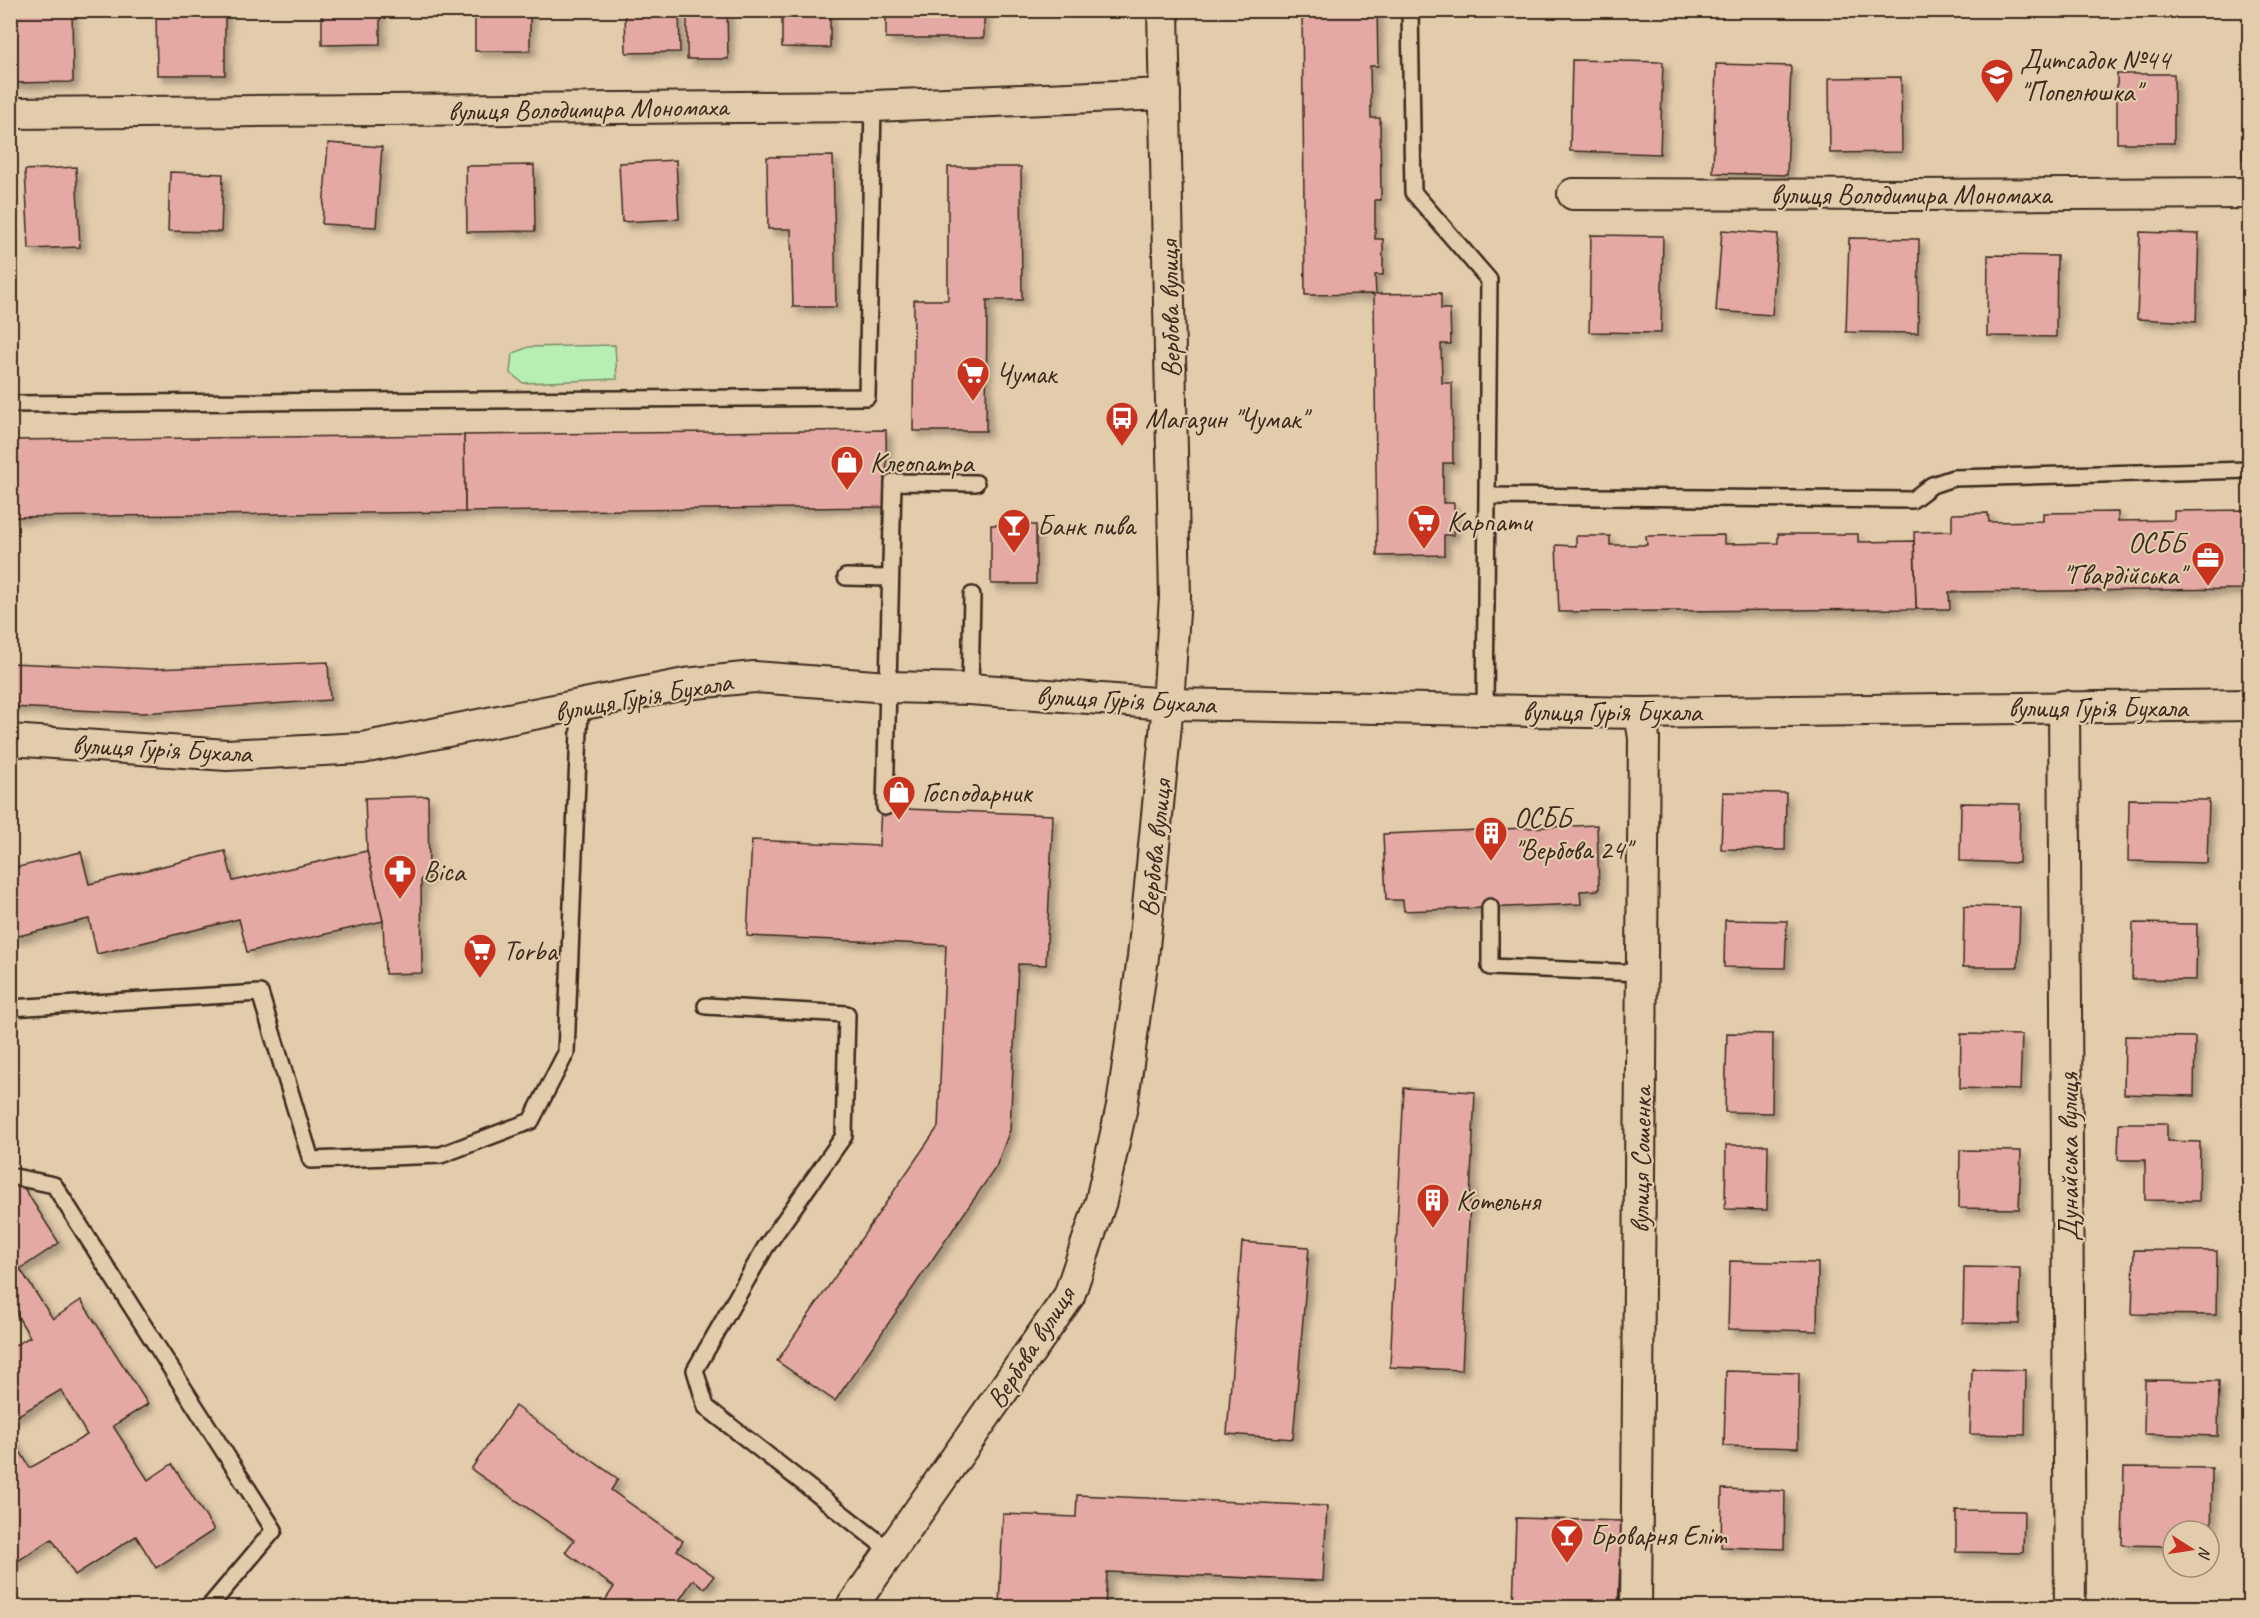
<svg xmlns="http://www.w3.org/2000/svg" width="2260" height="1618" viewBox="0 0 2260 1618" font-family="Caveat,sans-serif">
<style>
.green{fill:#b7efb2;stroke:#798c68;stroke-width:1.5}
.building{fill:#e4a9a4;stroke:#3b2a1e;stroke-width:1.5;filter:url(#shadow)}
.lines{fill:none;stroke-linecap:round;stroke-linejoin:round}
.service-casing{stroke:#3b2a1e;stroke-width:20}
.minor-casing{stroke:#3b2a1e;stroke-width:34}
.service{stroke:#e3ccac;stroke-width:15}
.minor{stroke:#e3ccac;stroke-width:30}
.labels{text-anchor:middle;stroke-width:4.5;stroke-linejoin:round;paint-order:stroke}
.poi-label{font-size:28px;fill:#3b2a1e;stroke:#e3ccac;text-anchor:start}
.street-label{font-size:28px;fill:#3b2a1e;stroke:#e3ccac}
</style>
<defs>
<filter id="shadow"><feDropShadow dx="5.5" dy="5.5" stdDeviation="3" flood-color="#0004"/></filter>
</defs>
<rect width="100%" height="100%" fill="#e3ccac"/>
<filter id="ink" filterUnits="userSpaceOnUse"><feTurbulence type="fractalNoise" baseFrequency=".0167" numOctaves="2"/><feDisplacementMap in="SourceGraphic" scale="12" xChannelSelector="R" yChannelSelector="G"/><feConvolveMatrix kernelMatrix="1 2 1 2 8 2 1 2 1" color-interpolation-filters="sRGB"/></filter>
<g filter="url(#ink)">
<path class="green" d="M615,345L617,379L523,383L510,373L512,354L528,347Z"/>
<g class="building">
<path d="M10,10H72L73,82L10,83Z"/>
<path d="M156,10H225V75H157Z"/>
<path d="M322,10H380V44L322,45Z"/>
<rect x="475" y="10" width="55" height="41"/>
<path d="M625,10H679L680,52L626,53Z"/>
<path d="M687,10H727L728,59H687Z"/>
<path d="M782,10H830V48L782,47Z"/>
<rect x="886" y="10" width="98" height="28"/>
<path d="M1302,10H1377L1378,66H1370L1371,118H1380L1381,200H1375V239H1383V275H1375L1376,294L1441,293V309H1450L1451,344H1441L1442,383H1452L1453,463H1443V503H1454V535H1444V555L1377,556L1374,294L1305,295Z"/>
<path d="M1572,60L1663,62L1660,154L1570,151Z"/>
<path d="M1716,64L1791,66L1787,175L1713,173Z"/>
<path d="M2245,66L2250,67V159H2242Z"/>
<rect x="2117" y="74" width="57" height="69"/>
<path d="M1901,77L1902,152L1830,153L1829,78Z"/>
<path d="M328,143L382,147L376,227L322,224Z"/>
<path d="M833,156L836,307H793L791,229H768L767,157Z"/>
<path d="M676,160L679,219L622,222L619,163Z"/>
<path d="M534,165L535,231L467,232L466,166Z"/>
<path d="M76,167L80,247L29,249L25,170Z"/>
<path d="M948,167H1021L1022,300H987L986,431H913L914,300H948Z"/>
<path d="M170,172L223,174L221,232L168,231Z"/>
<path d="M1722,230L1778,234L1772,315L1716,311Z"/>
<path d="M2140,232L2199,234L2196,322L2137,319Z"/>
<path d="M1591,235L1663,236L1661,333L1589,332Z"/>
<path d="M1849,238L1919,239L1918,333L1846,332Z"/>
<path d="M1988,255L2057,256L2056,337L1987,336Z"/>
<path d="M886,430L887,507L465,512L464,435Z"/>
<path d="M464,435L465,512L10,517V440Z"/>
<path d="M2250,510V589L1949,592L1950,609H1916L1914,532L1952,531V514L1988,513L1989,522L2043,521V513L2118,512V521L2174,520V511Z"/>
<rect x="991" y="525" width="45" height="59"/>
<path d="M1778,534H1858V542L1914,541L1916,609L1559,612L1556,545L1576,546V536H1610V545H1647L1646,536L1724,535V544L1778,543Z"/>
<path d="M328,662L330,700L142,713L10,707V663L153,669Z"/>
<path d="M1723,792L1786,793L1785,850L1721,849Z"/>
<path d="M428,796L429,879H421L422,973L385,974L383,921L367,851L365,798Z"/>
<path d="M2129,799L2209,800L2207,863L2128,861Z"/>
<path d="M1961,803L2020,804L2019,863L1960,861Z"/>
<path d="M881,808L1053,815L1046,965L1018,964L1010,1130L996,1167L835,1401L777,1361L938,1127L946,945L747,936L752,840L879,846Z"/>
<path d="M1597,825L1599,890L1580,891L1581,904L1404,911L1403,900H1386L1383,834Z"/>
<path d="M225,851L233,881L367,851L383,921L247,952L239,919L97,954L89,919L10,938V869L81,852L89,884Z"/>
<path d="M1964,906L2020,907L2018,967H1963Z"/>
<path d="M1725,920L1787,921L1785,968L1724,967Z"/>
<path d="M2133,923L2197,924L2196,980L2132,979Z"/>
<path d="M1727,1033L1773,1034L1772,1113L1725,1112Z"/>
<path d="M1961,1034L2022,1035L2020,1090L1960,1088Z"/>
<path d="M2125,1036L2195,1037L2194,1096L2124,1094Z"/>
<path d="M1404,1088L1475,1092L1462,1370L1390,1367Z"/>
<path d="M2119,1123H2167V1141L2200,1142L2199,1201L2145,1200V1160H2118Z"/>
<path d="M1726,1145H1768L1767,1210L1725,1209Z"/>
<path d="M1960,1150L2021,1151L2019,1209L1959,1208Z"/>
<path d="M19,1180L59,1243L20,1269L53,1319L81,1300L148,1404L113,1426L148,1480L172,1464L214,1530L156,1568L136,1536L75,1575L52,1539L10,1566V1434L30,1468L87,1435L61,1390L10,1420V1348L30,1337L10,1303V1185Z"/>
<path d="M1242,1242L1309,1247L1293,1439L1227,1434Z"/>
<path d="M2134,1250L2217,1251L2216,1315L2132,1314Z"/>
<path d="M1730,1261L1818,1263L1817,1331L1728,1329Z"/>
<path d="M1964,1267L2020,1268L2019,1324L1963,1323Z"/>
<path d="M1972,1369L2026,1370L2025,1435L1970,1434Z"/>
<path d="M1726,1371L1799,1373L1798,1448L1724,1446Z"/>
<path d="M2145,1380L2219,1381L2218,1436L2144,1434Z"/>
<path d="M515,1406L618,1479L611,1490L683,1541L677,1550L714,1576L705,1588L693,1580L674,1608H600L614,1587L565,1552L574,1540L471,1469Z"/>
<path d="M2124,1467L2212,1468L2211,1547L2209,1531H2173V1546L2122,1545Z"/>
<path d="M1722,1489L1785,1491L1784,1549L1721,1547Z"/>
<path d="M1077,1495L1327,1506L1323,1581L1107,1572L1105,1608H999L1003,1514L1076,1517Z"/>
<path d="M1956,1510L2024,1511L2023,1553L1956,1552Z"/>
<path d="M1516,1518L1622,1521L1618,1608H1513Z"/>
<path d="M1978,1600L2021,1601V1608H1978Z"/>
</g>
<g class="lines">
<defs>
<g id="service">
<path d="M1410,10L1413,192L1489,280L1485,710"/>
<path d="M10,404L867,397L873,106"/>
<path d="M1489,496L1912,500L1932,485L1953,478L2250,470"/>
<path d="M846,577L889,578"/>
<path d="M970,689L972,595"/>
<path d="M885,807L893,482L976,483"/>
<path d="M1490,907V967L1642,973"/>
<path d="M706,1006L847,1014L844,1136L765,1248L695,1370L706,1407L890,1551"/>
<path d="M10,1008L260,993L311,1160L441,1155L531,1121L566,1053L580,706"/>
<path d="M10,1176L54,1185L274,1530L208,1608"/>
</g>
<g id="minor">
<path d="M10,113L873,106L1165,94"/>
<path d="M1573,194L1912,195L2250,193"/>
<path d="M2064,706L2070,1608"/>
<path d="M10,740L227,755L362,748L685,684L754,677L888,687L970,689L1168,704L1640,713L2250,705"/>
<path d="M851,1608L1069,1296L1101,1201L1122,1106L1143,957L1168,704L1175,597L1163,10"/>
<path d="M1636,1608L1644,738L1640,713"/>
</g>
</defs>
<use href="#service" class="service-casing"/>
<use href="#minor" class="minor-casing"/>
<use href="#service" class="service"/>
<use href="#minor" class="minor"/>
</g>
</g>
<defs>
<symbol id="school-pin" viewBox="-11 -11 22 30"><path d="M0 17L-7.5 6A9.5 9.5 0 1 1 7.5 6Z" fill="#c8321e" stroke="#e3ccac"/><path d="M0-5L7-2L0 1L-7-2ZM-4 1L0 2.5L4 1V4Q0 6-4 4Z" fill="#fff"/></symbol>
<symbol id="supermarket-pin" viewBox="-11 -11 22 30"><path d="M0 17L-7.5 6A9.5 9.5 0 1 1 7.5 6Z" fill="#c8321e" stroke="#e3ccac"/><path d="M-6-5.5h2.5l.6 2H6L4.5 2H-2.5L-4.4-4H-6ZM-1.5 3.2a1.3 1.3 0 1 0 .1 0ZM3 3.2a1.3 1.3 0 1 0 .1 0Z" fill="#fff"/></symbol>
<symbol id="bus-pin" viewBox="-11 -11 22 30"><path d="M0 17L-7.5 6A9.5 9.5 0 1 1 7.5 6Z" fill="#c8321e" stroke="#e3ccac"/><path d="M-5-6H5V4H4V6H2V4H-2V6H-4V4H-5ZM-3.5-4V0h7V-4ZM-3.5 1.2v1.5H-2V1.2ZM2 1.2v1.5H3.5V1.2Z" fill="#fff"/></symbol>
<symbol id="shop-pin" viewBox="-11 -11 22 30"><path d="M0 17L-7.5 6A9.5 9.5 0 1 1 7.5 6Z" fill="#c8321e" stroke="#e3ccac"/><path d="M-5-2.5h2.3a2.7 3.5 0 0 1 5.4 0H5L5.5 6h-11ZM-1.5-2.5h3a1.5 2.3 0 0 0-3 0Z" fill="#fff"/></symbol>
<symbol id="bar-pin" viewBox="-11 -11 22 30"><path d="M0 17L-7.5 6A9.5 9.5 0 1 1 7.5 6Z" fill="#c8321e" stroke="#e3ccac"/><path d="M-6-5H6L.8 .8V4.5H3.5V6h-7V4.5H-.8V.8Z" fill="#fff"/></symbol>
<symbol id="office-pin" viewBox="-11 -11 22 30"><path d="M0 17L-7.5 6A9.5 9.5 0 1 1 7.5 6Z" fill="#c8321e" stroke="#e3ccac"/><path d="M-6-3h4V-5.5h4V-3h4V5H-6ZM-1-4.5V-3h2v-1.5ZM-6 0V1H6V0Z" fill="#fff"/></symbol>
<symbol id="building-pin" viewBox="-11 -11 22 30"><path d="M0 17L-7.5 6A9.5 9.5 0 1 1 7.5 6Z" fill="#c8321e" stroke="#e3ccac"/><path d="M-4-6H4V6H1V3H-1V6H-4ZM-2.5-4.3h1.7v1.8h-1.7ZM.8-4.3h1.7v1.8H.8ZM-2.5-1h1.7V.8h-1.7ZM.8-1h1.7V.8H.8Z" fill="#fff"/></symbol>
<symbol id="pharmacy-pin" viewBox="-11 -11 22 30"><path d="M0 17L-7.5 6A9.5 9.5 0 1 1 7.5 6Z" fill="#c8321e" stroke="#e3ccac"/><path d="M-2-6h4v4h4v4h-4v4h-4v-4h-4v-4h4Z" fill="#fff"/></symbol>
</defs>
<g fill-rule="evenodd">
<use href="#school-pin" x="1978" y="56" width="38" height="52"/>
<use href="#supermarket-pin" x="954" y="354" width="38" height="52"/>
<use href="#bus-pin" x="1103" y="399" width="38" height="52"/>
<use href="#shop-pin" x="828" y="443" width="38" height="52"/>
<use href="#supermarket-pin" x="1405" y="502" width="38" height="52"/>
<use href="#bar-pin" x="995" y="506" width="38" height="52"/>
<use href="#office-pin" x="2189" y="539" width="38" height="52"/>
<use href="#shop-pin" x="880" y="773" width="38" height="52"/>
<use href="#building-pin" x="1472" y="814" width="38" height="52"/>
<use href="#pharmacy-pin" x="381" y="852" width="38" height="52"/>
<use href="#supermarket-pin" x="461" y="931" width="38" height="52"/>
<use href="#building-pin" x="1414" y="1181" width="38" height="52"/>
<use href="#bar-pin" x="1548" y="1516" width="38" height="52"/>
</g>
<g class="labels">
<g class="poi-label">
<text x="2020" y="69">Дитсадок №44<tspan x="2020" dy="32">"Попелюшка"</tspan></text>
<text x="996" y="383">Чумак</text>
<text x="1145" y="428">Магазин "Чумак"</text>
<text x="870" y="472">Клеопатра</text>
<text x="1447" y="531">Карпати</text>
<text x="1037" y="535">Банк пива</text>
<text x="2185" y="552" text-anchor="end">ОСББ<tspan x="2185" dy="32">"Гвардійська"</tspan></text>
<text x="922" y="802">Господарник</text>
<text x="1514" y="827">ОСББ<tspan x="1514" dy="32">"Вербова 24"</tspan></text>
<text x="423" y="881">Віса</text>
<text x="503" y="960">Torba</text>
<text x="1456" y="1210">Котельня</text>
<text x="1590" y="1545">Броварня Еліт</text>
</g>
<g class="street-label">
<text transform="translate(588 108) rotate(-1)" y="10">вулиця Володимира Мономаха</text>
<text x="1911" y="204">вулиця Володимира Мономаха</text>
<text transform="translate(1169 309) rotate(-91)" y="10">Вербова вулиця</text>
<text transform="translate(643 696) rotate(-10)" y="10">вулиця Гурія Бухала</text>
<text transform="translate(1126 699) rotate(3)" y="10">вулиця Гурія Бухала</text>
<text x="2098" y="717">вулиця Гурія Бухала</text>
<text x="1612" y="721">вулиця Гурія Бухала</text>
<text transform="translate(162 748) rotate(3)" y="10">вулиця Гурія Бухала</text>
<text transform="translate(1154 848) rotate(-84)" y="10">Вербова вулиця</text>
<text transform="translate(2068 1157) rotate(-90)" y="10">Дунайська вулиця</text>
<text transform="translate(1640 1160) rotate(-89)" y="10">вулиця Сошенка</text>
<text transform="translate(1030 1347) rotate(-57)" y="10">Вербова вулиця</text>
</g>
</g>
<rect width="2260" height="1618" fill="none" stroke="#e3ccac" stroke-width="36"/>
<rect x="18" y="18" width="2224" height="1582" fill="none" stroke="#3b2a1e" stroke-width="2" filter="url(#ink)"/>
<g transform="translate(2191 1549) rotate(102)"><circle r="28" fill="#e3ccac" stroke="#a08b73" stroke-width="1.5"/>
<path d="M0-4.5L10 22L0 15L-10 22Z" fill="#c8321e"/>
<text y="-9" font-size="16" font-weight="bold" text-anchor="middle" fill="#3b2a1e">N</text>
</g>
</svg>
